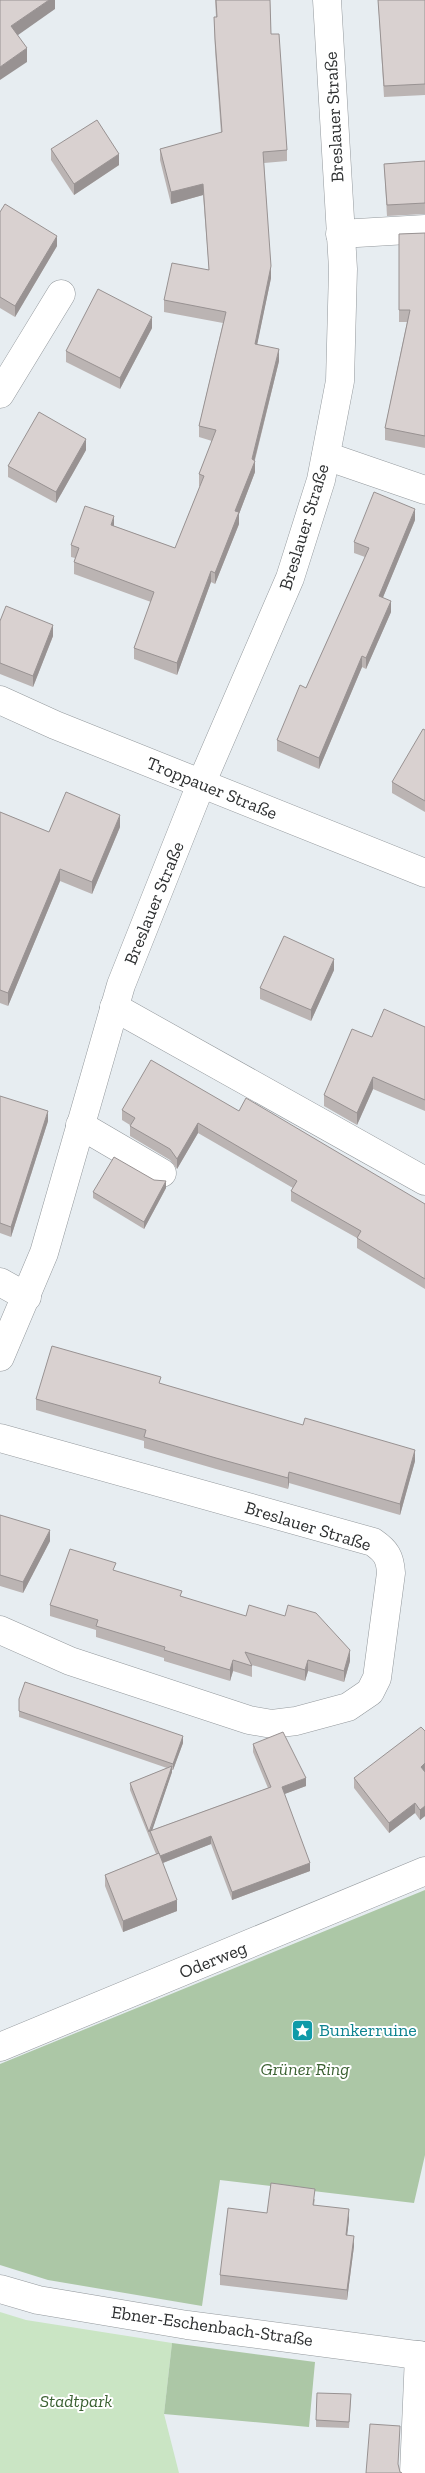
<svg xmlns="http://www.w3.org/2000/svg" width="425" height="2473" viewBox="0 0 425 2473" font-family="'Zilla Slab',serif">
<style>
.green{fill:#cae5c4}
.forest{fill:#acc7a6}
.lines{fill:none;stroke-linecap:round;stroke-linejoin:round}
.minor-casing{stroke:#94999d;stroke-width:29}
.minor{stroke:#fff;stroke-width:28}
.wall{fill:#bbb4b3}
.shaded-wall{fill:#989292}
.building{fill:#d9d1d0;stroke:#989292}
.labels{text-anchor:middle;stroke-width:4;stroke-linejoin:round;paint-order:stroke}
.street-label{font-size:18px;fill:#2d2f30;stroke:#fff}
.culture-label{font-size:18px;fill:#0d838f;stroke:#fff;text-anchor:start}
.park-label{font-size:18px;font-style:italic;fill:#3c6233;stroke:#fff}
</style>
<rect width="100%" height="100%" fill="#e7edf1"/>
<path class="green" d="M0,2312L26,2320L172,2343L164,2414L179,2473H0Z"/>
<g class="forest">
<path d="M425,1890V2155L414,2203L220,2180L202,2306L48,2280L0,2265V2064Z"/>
<path d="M172,2343L315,2362L309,2427L164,2414Z"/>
</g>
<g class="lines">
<defs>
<g id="minor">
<path d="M340,234L425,229"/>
<path d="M0,394L61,294"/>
<path d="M326,456L425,490"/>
<path d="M0,700L55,725L425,873"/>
<path d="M114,1007L425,1181"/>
<path d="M80,1125L162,1173"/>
<path d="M0,1282L27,1297"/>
<path d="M0,1357L44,1253L121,985L201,784L290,578L321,480L340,381L343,269L327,0"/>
<path d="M0,1438L373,1542C386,1551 390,1557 391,1573L377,1678L370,1692L348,1707L296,1721L272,1724L249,1720L70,1661L0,1630"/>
<path d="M0,2047L425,1871"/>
<path d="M0,2289L38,2300L187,2325L425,2356"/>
<path d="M414,2473L419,2355"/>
</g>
</defs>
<use href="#minor" class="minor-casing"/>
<use href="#minor" class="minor"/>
</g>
<g class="wall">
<path d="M215,0H270L271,34L287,150V161L264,163L271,278L257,344L279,361L255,460V472L239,514V524L215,584L211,582L177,675L134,659V648L151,602L74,574V562L75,558L71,557V545L114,526L175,548L200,486H199V474L212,441L199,437V426L223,323L164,312V300L209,270L203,195L171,204L160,160V149L221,133L215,50L214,17H216Z"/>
<path d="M378,0H425V95L384,97Z"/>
<path d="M51,149L119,165L74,195L51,160Z"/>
<path d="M425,161V214L387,216L384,164Z"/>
<path d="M0,212L57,246L15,317L0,308Z"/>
<path d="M425,233V448L385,440V428L407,322H399V234Z"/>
<path d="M152,328L120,389L66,362V351Z"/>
<path d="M86,450L56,503L8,477V466Z"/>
<path d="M415,520L383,597L391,612L366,669L362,667L319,769L277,751V740L306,688L365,557L354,553V542Z"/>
<path d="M0,621L53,636L33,687L0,674Z"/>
<path d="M425,730V812L392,793V782Z"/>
<path d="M0,812L49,832L120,827L92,894L60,881L8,1006L0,1003Z"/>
<path d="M334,970L311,1021L260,999V988Z"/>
<path d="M425,1027V1111L373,1089L357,1125L324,1106V1095L372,1037Z"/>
<path d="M0,1096L48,1121L11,1237L0,1233Z"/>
<path d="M122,1110L239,1111L425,1204V1289L357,1248V1238L291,1201V1191L293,1188L198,1133L177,1169L170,1160L130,1136V1125L122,1120Z"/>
<path d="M166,1188L144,1229L93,1198V1192Z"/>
<path d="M161,1384L415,1461L400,1515L289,1483L288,1489L216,1469L144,1448V1441L36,1410V1399Z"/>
<path d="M0,1515L50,1541L23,1593L0,1586Z"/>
<path d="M116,1571L350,1661L344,1682L308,1671L305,1681L252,1665V1677L233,1671L230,1681L164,1661V1658L96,1637V1630L50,1616V1605Z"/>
<path d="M19,1699L183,1743L173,1770H172V1772L152,1830L268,1788L253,1752V1744L306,1786L284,1794L310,1871L232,1900L211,1844L163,1863L177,1911L123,1932L105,1886V1875L156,1854L130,1790V1783L167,1768L19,1717Z"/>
<path d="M425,1731V1816L420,1820L415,1813L389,1833L354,1788V1778Z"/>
<path d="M315,2199L314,2205L349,2219L347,2235L354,2246L347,2300L220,2285V2275L267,2213Z"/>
<path d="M351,2400L349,2428L316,2427V2420Z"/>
</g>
<g class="shaded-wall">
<path d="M49,0H55V9L11,40V26Z"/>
<path d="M27,48V62L0,80V67Z"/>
<path d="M119,154V165L74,195V184Z"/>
<path d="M203,184V195L171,204V192Z"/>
<path d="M57,236V246L15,317V306Z"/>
<path d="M271,266V278L255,355V344Z"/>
<path d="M152,317V328L120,389V378Z"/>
<path d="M279,349V361L253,466L255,461V472L239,514V524L215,584V573L252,459Z"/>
<path d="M86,439V450L56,503V492Z"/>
<path d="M415,509V520L379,607V596Z"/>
<path d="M114,516V527L111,525Z"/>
<path d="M211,571V582L177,675V663Z"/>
<path d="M391,601V612L366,669V658Z"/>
<path d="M53,625V636L33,687V676Z"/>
<path d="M362,656V667L319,769V758Z"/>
<path d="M120,815V827L92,894V882Z"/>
<path d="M60,869V881L8,1006V993Z"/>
<path d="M334,959V970L311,1021V1010Z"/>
<path d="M373,1077V1089L357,1125V1113Z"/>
<path d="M48,1111V1121L11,1237V1227Z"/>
<path d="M198,1123V1133L177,1169V1159Z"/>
<path d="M166,1181V1188L144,1229V1222Z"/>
<path d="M415,1450V1461L400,1515V1504Z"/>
<path d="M289,1472V1483L288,1489V1478Z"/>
<path d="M50,1530V1541L23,1593V1582Z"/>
<path d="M350,1650V1661L344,1682V1671Z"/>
<path d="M233,1660V1671L230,1681V1670Z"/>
<path d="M308,1660V1671L305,1681V1670Z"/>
<path d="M183,1736V1743L173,1770V1764Z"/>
<path d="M425,1763V1773L421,1767Z"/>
<path d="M172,1766V1772L151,1834L150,1831Z"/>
<path d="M306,1778V1786L282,1795V1787Z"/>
<path d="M415,1803V1813L389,1833V1823Z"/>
<path d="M425,1806V1816L420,1820V1810Z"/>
<path d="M211,1836V1844L160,1864V1856Z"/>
<path d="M310,1863V1871L232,1900V1892Z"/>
<path d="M177,1900V1911L123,1932V1921Z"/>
<path d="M349,2209V2219L346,2245V2235Z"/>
<path d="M354,2236V2246L347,2300V2290Z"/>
</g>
<g class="building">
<path d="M0,0H49L11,26L27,48L0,67Z"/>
<path d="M216,0H270L271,34H279L287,150L263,152L271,266L255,344L279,349L252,459L255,461L235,511L239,512L215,573L211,571L177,663L134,648L154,592L74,562L79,548L71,545L85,506L114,516L111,525L175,548L204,476L199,474L216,430L199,426L226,312L164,300L172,263L209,270L203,184L171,192L160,149L222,132L215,39L214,17H217Z"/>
<path d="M378,0H425V84L384,86Z"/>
<path d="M97,120L119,154L74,184L51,149Z"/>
<path d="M425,161V203L387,205L384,164Z"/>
<path d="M5,204L57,236L15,306L0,297V212Z"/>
<path d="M425,233V436L385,428L410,310H399V234Z"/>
<path d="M98,289L152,317L120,378L66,351Z"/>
<path d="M39,412L86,439L56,492L8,466Z"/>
<path d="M374,492L415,509L379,596L391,601L366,658L362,656L319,758L277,740L300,685L306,688L369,548L354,542Z"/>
<path d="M6,606L53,625L33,676L0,663V621Z"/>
<path d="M423,729L425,730V801L392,782Z"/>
<path d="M66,792L120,815L92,882L60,869L8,993L0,990V812L49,832Z"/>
<path d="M284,936L334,959L311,1010L260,988Z"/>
<path d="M384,1009L425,1027V1100L373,1077L357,1113L324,1095L352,1029L372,1037Z"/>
<path d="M151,1060L239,1111L246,1098L425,1204V1279L357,1238L361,1231L291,1191L297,1181L198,1123L177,1159L170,1149L130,1126L135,1118L122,1110Z"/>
<path d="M0,1096L48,1111L11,1227L0,1223Z"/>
<path d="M114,1157L154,1180L166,1181L144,1222L93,1192Z"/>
<path d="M52,1346L161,1377L159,1383L303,1425L305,1418L415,1450L400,1504L289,1472L288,1478L216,1458L144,1437L146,1430L36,1399Z"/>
<path d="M0,1515L50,1530L23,1582L0,1575Z"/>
<path d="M70,1549L116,1563L113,1570L182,1591L180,1596L246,1616L249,1605L285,1616L288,1605L316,1613L350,1650L344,1671L308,1660L305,1670L245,1652L252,1666L233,1660L230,1670L164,1650L165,1647L96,1626L98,1620L50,1605Z"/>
<path d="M25,1682L183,1736L173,1764L19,1711V1699Z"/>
<path d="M421,1727L425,1731V1763L421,1767L425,1772V1806L420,1810L415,1803L389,1823L354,1778Z"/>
<path d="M283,1732L306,1778L282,1787L310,1863L232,1892L211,1836L160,1856L150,1831L271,1787L253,1744Z"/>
<path d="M172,1766L149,1832L130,1783Z"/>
<path d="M159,1853L177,1900L123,1921L105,1875Z"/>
<path d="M271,2183L315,2189L313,2205L349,2209L346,2235L354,2236L347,2290L220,2275L228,2208L267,2213Z"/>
<path d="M317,2393L351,2394L349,2422L316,2420Z"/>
<path d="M370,2424L400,2426L398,2464L400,2472L402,2473H366Z"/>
</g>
<defs>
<symbol id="sight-square" viewBox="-11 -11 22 22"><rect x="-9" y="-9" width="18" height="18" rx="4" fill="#0f9aa8" stroke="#fff"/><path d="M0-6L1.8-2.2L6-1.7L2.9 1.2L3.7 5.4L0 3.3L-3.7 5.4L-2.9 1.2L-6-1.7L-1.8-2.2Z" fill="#fff"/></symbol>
</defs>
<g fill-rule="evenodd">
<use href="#sight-square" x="290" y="2018" width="25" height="25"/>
</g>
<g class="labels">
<g class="street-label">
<text transform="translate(334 117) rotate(-93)" y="6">Breslauer Straße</text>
<text transform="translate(304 527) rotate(-73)" y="6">Breslauer Straße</text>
<text transform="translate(212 788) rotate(22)" y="6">Troppauer Straße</text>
<text transform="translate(154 903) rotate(-68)" y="6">Breslauer Straße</text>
<text transform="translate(308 1526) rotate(17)" y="6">Breslauer Straße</text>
<text transform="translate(213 1960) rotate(-22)" y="6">Oderweg</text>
<text transform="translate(212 2326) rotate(8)" y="6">Ebner-Eschenbach-Straße</text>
</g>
<g class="culture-label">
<text x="319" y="2036">Bunkerruine</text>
</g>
<g class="park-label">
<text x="305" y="2075">Grüner Ring</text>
<text x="76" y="2407">Stadtpark</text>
</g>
</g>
</svg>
